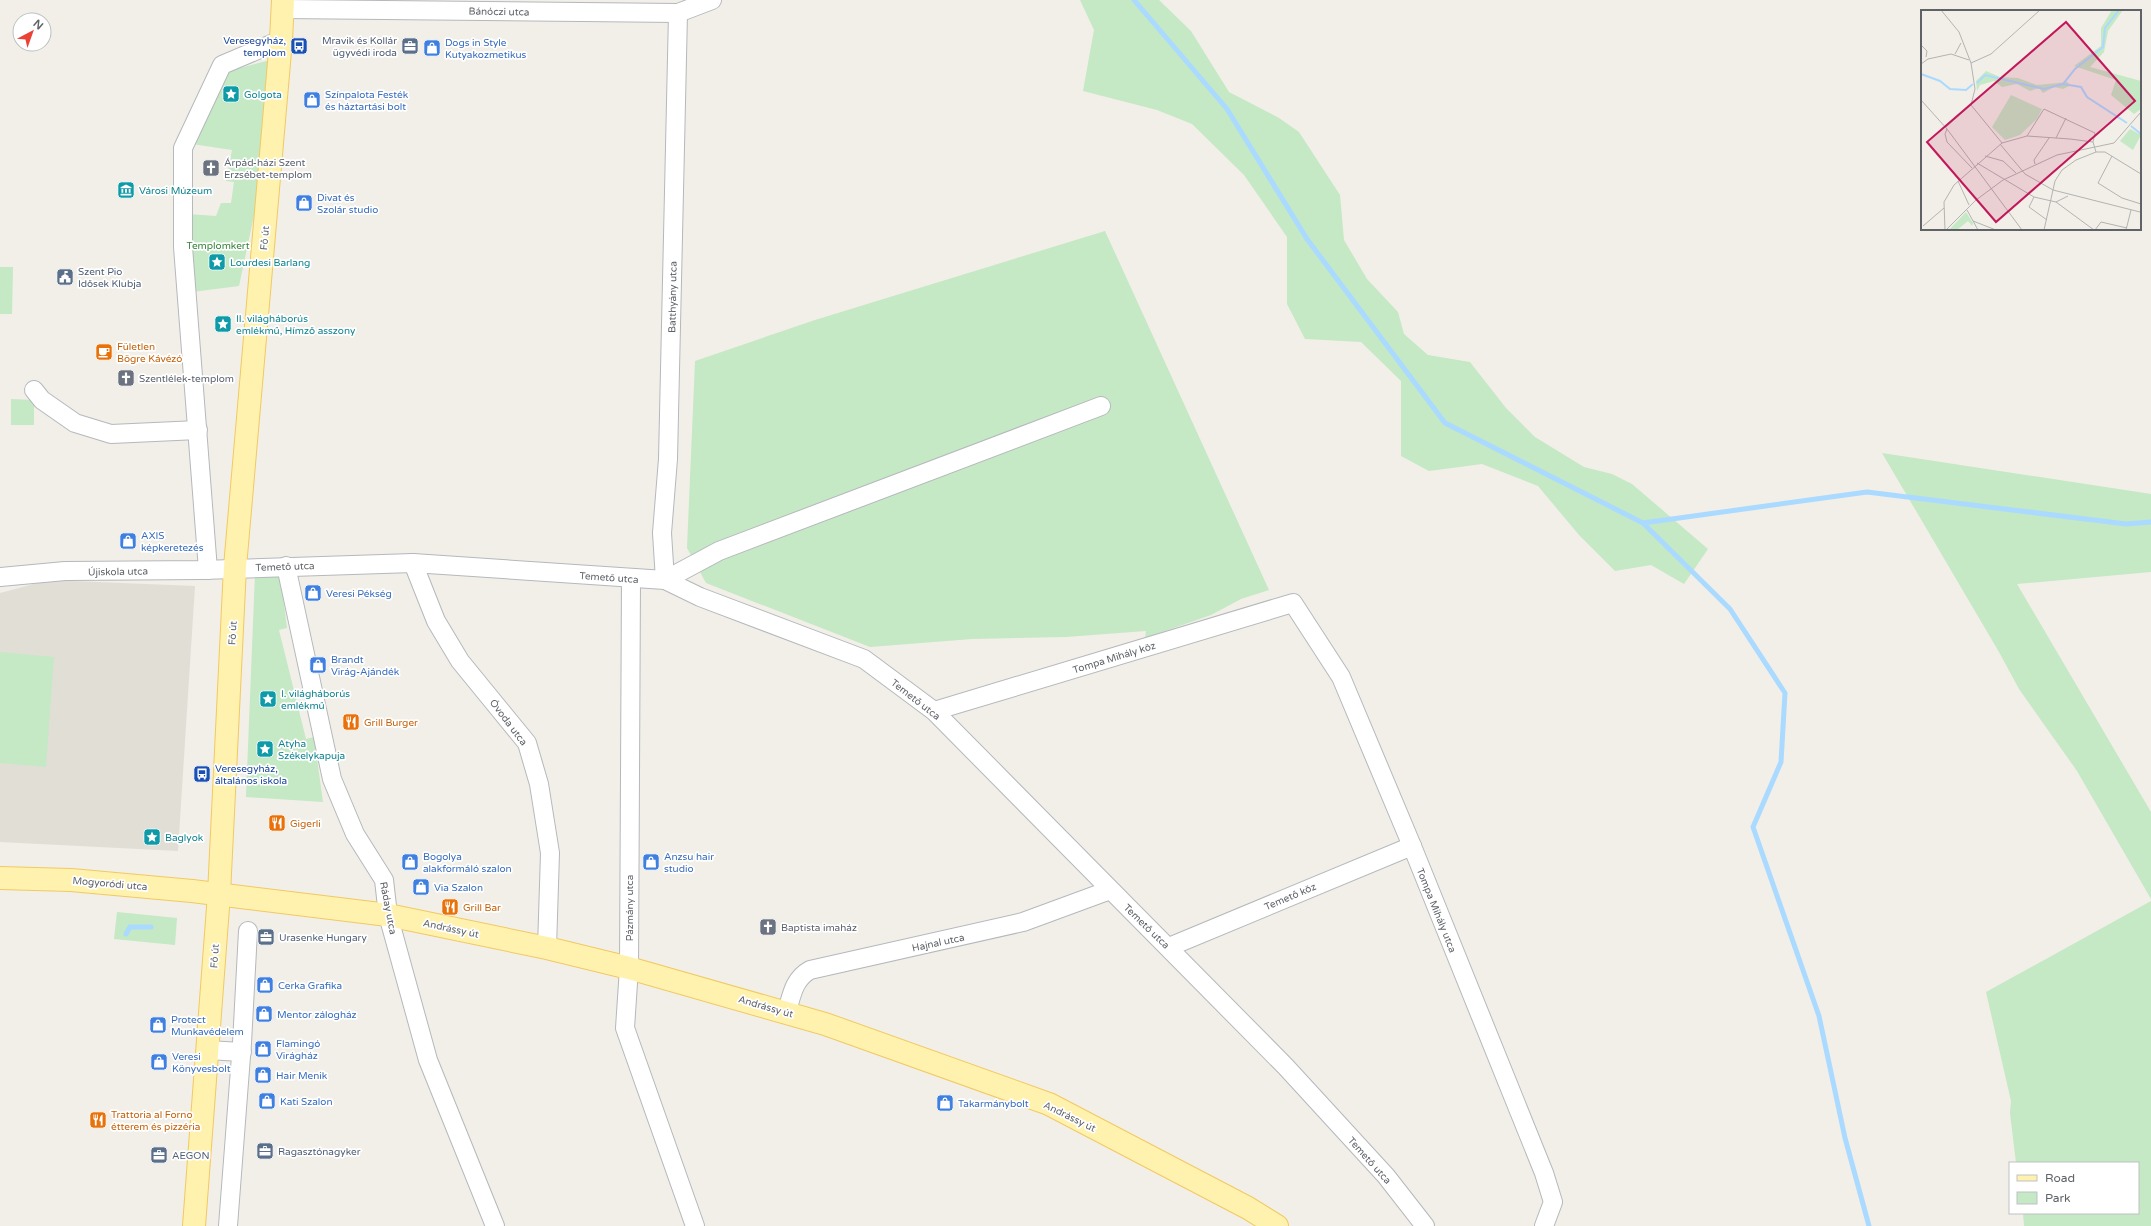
<svg xmlns="http://www.w3.org/2000/svg" width="2151" height="1226" viewBox="0 0 2151 1226" font-family="'Varela Round',sans-serif">
<style>
.education{fill:#e1ded6}
.green{fill:#c5e8c5}
.lines{fill:none;stroke-linecap:round;stroke-linejoin:round}
.stream{stroke:#aadaff;stroke-width:5}
.minor-casing{stroke:#b5b8bc;stroke-width:20}
.major-casing{stroke:#f2c960;stroke-width:24}
.minor{stroke:#fff;stroke-width:18}
.major{stroke:#fff2af;stroke-width:22}
.labels{text-anchor:middle;stroke-width:3.5;stroke-linejoin:round;paint-order:stroke}
.street-label{font-size:10px;fill:#5f6368;stroke:#fff}
.transit-label{font-size:10px;fill:#164399;stroke:#fff;text-anchor:end}
.service-label{font-size:10px;fill:#4e5e75;stroke:#fff;text-anchor:start}
.shop-label{font-size:10px;fill:#366cbe;stroke:#fff;text-anchor:start}
.culture-label{font-size:10px;fill:#0d838f;stroke:#fff;text-anchor:start}
.worship-label{font-size:10px;fill:#5b616d;stroke:#fff;text-anchor:start}
.park-label{font-size:10px;fill:#348238;stroke:#fff}
.food-label{font-size:10px;fill:#c56008;stroke:#fff;text-anchor:start}
.inset-river{fill:none;stroke:#aadaff;stroke-width:2}
.inset-road{fill:none;stroke:#b3b3b1;stroke-width:1}
.view{fill:#c2185b;fill-opacity:0.15;stroke:#c2185b;stroke-width:2}
.inset-edge{fill:none;stroke:#5f6368;stroke-width:2}
</style>
<rect width="100%" height="100%" fill="#f1efe8"/>
<path class="education" d="M49,580L195,586L178,851L0,842V593Z"/>
<g class="green">
<path d="M1080,0H1159L1191,31L1229,92L1279,118L1299,132L1340,195L1344,240L1367,279L1398,312L1404,334L1428,355L1470,362L1506,408L1535,437L1584,467L1612,474L1632,484L1708,549L1684,584L1651,565L1615,571L1579,535L1538,486L1482,464L1429,471L1401,456V381L1361,342L1305,339L1287,304V237L1244,175L1192,124L1157,110L1083,91L1094,30Z"/>
<path d="M270,60L256,206L239,286L192,292L188,214L216,216L221,203H231L234,182L226,181L232,150L192,144L228,71Z"/>
<path d="M1105,231L1269,590L1241,599L1211,615L1145,638L1146,631L1066,637L972,639L870,647L706,583L687,548L695,361L815,320Z"/>
<path d="M0,267H13L12,314H0Z"/>
<path d="M11,399L34,400V425H11Z"/>
<path d="M1882,453L2151,494V572L2017,584L2151,812V899L2077,771L2019,689L1999,652Z"/>
<path d="M280,572L287,628L279,630L306,739L314,737L323,802L246,797L255,573Z"/>
<path d="M0,652L54,657L46,767L0,763Z"/>
<path d="M2151,901V1226H2024L2023,1213H2138V1163H2016L2010,1113L2011,1101L1986,992Z"/>
<path d="M117,912L177,918L175,945L114,939Z"/>
</g>
<g class="lines">
<g class="stream">
<path d="M1134,0L1227,109L1307,239L1445,423L1643,523L1867,492L2126,524L2151,522"/>
<path d="M1643,523L1730,609L1785,693L1781,762L1753,827L1819,1016L1845,1138L1869,1226"/>
<path d="M126,934L130,927H151"/>
</g>
<defs>
<g id="minor">
<path d="M283,9L678,13L712,0"/>
<path d="M34,390L42,400L75,423L111,434L198,430"/>
<path d="M413,563L436,621L460,661L527,743L539,784L550,853L547,948"/>
<path d="M286,566L332,779L355,834L384,880L388,915L428,1060L495,1226"/>
<path d="M208,570L183,247V148L222,65L281,40"/>
<path d="M0,577L65,571L202,570L413,563L665,580L700,597L864,659L934,711L1286,1067L1386,1176L1425,1226"/>
<path d="M631,579L629,968L625,1028L695,1226"/>
<path d="M665,580L662,533L668,459L678,13"/>
<path d="M665,580L719,551L1101,406"/>
<path d="M934,711L1293,603L1341,677L1412,846L1544,1173L1553,1202L1544,1226"/>
<path d="M1169,947L1412,846"/>
<path d="M787,1011C792,994 794,979 810,970L1023,922L1110,890"/>
<path d="M207,1050L242,1052"/>
<path d="M228,1226L242,1043L248,931"/>
</g>
<g id="major">
<path d="M0,878L71,880L192,891L388,915L547,948L629,968L825,1024L1049,1104L1248,1208L1277,1226"/>
<path d="M194,1226L219,894L235,567L281,40L283,0"/>
</g>
</defs>
<use href="#minor" class="minor-casing"/>
<use href="#major" class="major-casing"/>
<use href="#minor" class="minor"/>
<use href="#major" class="major"/>
</g>
<defs>
<symbol id="bus-square" viewBox="-11 -11 22 22"><rect x="-9" y="-9" width="18" height="18" rx="4" fill="#1a4fb4" stroke="#fff"/><path d="M-5-6H5V4H4V6H2V4H-2V6H-4V4H-5ZM-3.5-4V0h7V-4ZM-3.5 1.2v1.5H-2V1.2ZM2 1.2v1.5H3.5V1.2Z" fill="#fff"/></symbol>
<symbol id="office-square" viewBox="-11 -11 22 22"><rect x="-9" y="-9" width="18" height="18" rx="4" fill="#5c6f8a" stroke="#fff"/><path d="M-6-3h4V-5.5h4V-3h4V5H-6ZM-1-4.5V-3h2v-1.5ZM-6 0V1H6V0Z" fill="#fff"/></symbol>
<symbol id="shop-square" viewBox="-11 -11 22 22"><rect x="-9" y="-9" width="18" height="18" rx="4" fill="#3f7fe0" stroke="#fff"/><path d="M-5-2.5h2.3a2.7 3.5 0 0 1 5.4 0H5L5.5 6h-11ZM-1.5-2.5h3a1.5 2.3 0 0 0-3 0Z" fill="#fff"/></symbol>
<symbol id="sight-square" viewBox="-11 -11 22 22"><rect x="-9" y="-9" width="18" height="18" rx="4" fill="#0f9aa8" stroke="#fff"/><path d="M0-6L1.8-2.2L6-1.7L2.9 1.2L3.7 5.4L0 3.3L-3.7 5.4L-2.9 1.2L-6-1.7L-1.8-2.2Z" fill="#fff"/></symbol>
<symbol id="church-square" viewBox="-11 -11 22 22"><rect x="-9" y="-9" width="18" height="18" rx="4" fill="#6b7280" stroke="#fff"/><path d="M-1.2-6h2.4v3.5h3.3v2.4h-3.3V6h-2.4V-.1h-3.3v-2.4h3.3Z" fill="#fff"/></symbol>
<symbol id="museum-square" viewBox="-11 -11 22 22"><rect x="-9" y="-9" width="18" height="18" rx="4" fill="#0f9aa8" stroke="#fff"/><path d="M0-6L6-3V-2H-6V-3ZM-5-1h2V3h-2ZM-1-1h2V3h-2ZM3-1h2V3H3ZM-6 4H6V6H-6Z" fill="#fff"/></symbol>
<symbol id="civic-square" viewBox="-11 -11 22 22"><rect x="-9" y="-9" width="18" height="18" rx="4" fill="#5c6f8a" stroke="#fff"/><path d="M-.6-6.5H3V-4.5H.6V-3L4-1V1h2V6H-6V1h2V-1L-.6-3ZM-1.2 2.5V6h2.4V2.5Z" fill="#fff"/></symbol>
<symbol id="cafe-square" viewBox="-11 -11 22 22"><rect x="-9" y="-9" width="18" height="18" rx="4" fill="#e8710a" stroke="#fff"/><path d="M-5.5-4.5H6V0H3Q3 3.5 0 3.5H-2.5Q-5.5 3.5-5.5 0ZM3-3.2v2h1.7v-2ZM-6 4.5H4V6H-6Z" fill="#fff"/></symbol>
<symbol id="restaurant-square" viewBox="-11 -11 22 22"><rect x="-9" y="-9" width="18" height="18" rx="4" fill="#e8710a" stroke="#fff"/><path d="M-5-6h1v4h1v-4h1v4h1v-4h1v5L-1.5 .5V6h-2V.5L-5-1ZM5-6V6H3V1.5H1.5Q1.5-4 5-6Z" fill="#fff"/></symbol>
</defs>
<g fill-rule="evenodd">
<use href="#bus-square" x="289" y="36" width="20" height="20"/>
<use href="#office-square" x="400" y="36" width="20" height="20"/>
<use href="#shop-square" x="422" y="38" width="20" height="20"/>
<use href="#sight-square" x="221" y="84" width="20" height="20"/>
<use href="#shop-square" x="302" y="90" width="20" height="20"/>
<use href="#church-square" x="201" y="158" width="20" height="20"/>
<use href="#museum-square" x="116" y="180" width="20" height="20"/>
<use href="#shop-square" x="294" y="193" width="20" height="20"/>
<use href="#sight-square" x="207" y="252" width="20" height="20"/>
<use href="#civic-square" x="55" y="267" width="20" height="20"/>
<use href="#sight-square" x="213" y="314" width="20" height="20"/>
<use href="#cafe-square" x="94" y="342" width="20" height="20"/>
<use href="#church-square" x="116" y="368" width="20" height="20"/>
<use href="#shop-square" x="118" y="531" width="20" height="20"/>
<use href="#shop-square" x="303" y="583" width="20" height="20"/>
<use href="#shop-square" x="308" y="655" width="20" height="20"/>
<use href="#sight-square" x="258" y="689" width="20" height="20"/>
<use href="#restaurant-square" x="341" y="712" width="20" height="20"/>
<use href="#sight-square" x="255" y="739" width="20" height="20"/>
<use href="#bus-square" x="192" y="764" width="20" height="20"/>
<use href="#restaurant-square" x="267" y="813" width="20" height="20"/>
<use href="#sight-square" x="142" y="827" width="20" height="20"/>
<use href="#shop-square" x="400" y="852" width="20" height="20"/>
<use href="#shop-square" x="641" y="852" width="20" height="20"/>
<use href="#shop-square" x="411" y="877" width="20" height="20"/>
<use href="#restaurant-square" x="440" y="897" width="20" height="20"/>
<use href="#church-square" x="758" y="917" width="20" height="20"/>
<use href="#office-square" x="256" y="927" width="20" height="20"/>
<use href="#shop-square" x="255" y="975" width="20" height="20"/>
<use href="#shop-square" x="254" y="1004" width="20" height="20"/>
<use href="#shop-square" x="148" y="1015" width="20" height="20"/>
<use href="#shop-square" x="253" y="1039" width="20" height="20"/>
<use href="#shop-square" x="149" y="1052" width="20" height="20"/>
<use href="#shop-square" x="253" y="1065" width="20" height="20"/>
<use href="#shop-square" x="257" y="1091" width="20" height="20"/>
<use href="#shop-square" x="935" y="1093" width="20" height="20"/>
<use href="#restaurant-square" x="88" y="1110" width="20" height="20"/>
<use href="#office-square" x="255" y="1141" width="20" height="20"/>
<use href="#office-square" x="149" y="1145" width="20" height="20"/>
</g>
<g class="labels">
<g class="street-label">
<text transform="translate(499 11) rotate(1)" y="4">Bánóczi utca</text>
<text transform="translate(264 238) rotate(-85)" y="4">Fő út</text>
<text transform="translate(672 297) rotate(-89)" y="4">Batthyány utca</text>
<text transform="translate(285 566) rotate(-2)" y="4">Temető utca</text>
<text transform="translate(118 571) rotate(-1)" y="4">Újiskola utca</text>
<text transform="translate(609 577) rotate(4)" y="4">Temető utca</text>
<text transform="translate(232 633) rotate(-87)" y="4">Fő út</text>
<text transform="translate(1114 657) rotate(-17)" y="4">Tompa Mihály köz</text>
<text transform="translate(916 699) rotate(38)" y="4">Temető utca</text>
<text transform="translate(509 722) rotate(53)" y="4">Óvoda utca</text>
<text transform="translate(110 883) rotate(5)" y="4">Mogyoródi utca</text>
<text transform="translate(1290 896) rotate(-23)" y="4">Temető köz</text>
<text transform="translate(389 908) rotate(79)" y="4">Ráday utca</text>
<text transform="translate(629 908) rotate(-90)" y="4">Pázmány utca</text>
<text transform="translate(1437 910) rotate(68)" y="4">Tompa Mihály utca</text>
<text transform="translate(1147 926) rotate(44)" y="4">Temető utca</text>
<text transform="translate(451 928) rotate(12)" y="4">Andrássy út</text>
<text transform="translate(938 942) rotate(-12)" y="4">Hajnal utca</text>
<text transform="translate(214 956) rotate(-86)" y="4">Fő út</text>
<text transform="translate(766 1006) rotate(16)" y="4">Andrássy út</text>
<text transform="translate(1070 1116) rotate(26)" y="4">Andrássy út</text>
<text transform="translate(1370 1160) rotate(48)" y="4">Temető utca</text>
</g>
<g class="transit-label">
<text x="286" y="44">Veresegyház,<tspan x="286" dy="12">templom</tspan></text>
<text x="215" y="772" text-anchor="start">Veresegyház,<tspan x="215" dy="12">általános iskola</tspan></text>
</g>
<g class="service-label">
<text x="397" y="44" text-anchor="end">Mravik és Kollár<tspan x="397" dy="12">ügyvédi iroda</tspan></text>
<text x="78" y="275">Szent Pio<tspan x="78" dy="12">Idősek Klubja</tspan></text>
<text x="279" y="941">Urasenke Hungary</text>
<text x="278" y="1155">Ragasztónagyker</text>
<text x="172" y="1159">AEGON</text>
</g>
<g class="shop-label">
<text x="445" y="46">Dogs in Style<tspan x="445" dy="12">Kutyakozmetikus</tspan></text>
<text x="325" y="98">Színpalota Festék<tspan x="325" dy="12">és háztartási bolt</tspan></text>
<text x="317" y="201">Divat és<tspan x="317" dy="12">Szolár studio</tspan></text>
<text x="141" y="539">AXIS<tspan x="141" dy="12">képkeretezés</tspan></text>
<text x="326" y="597">Veresi Pékség</text>
<text x="331" y="663">Brandt<tspan x="331" dy="12">Virág-Ajándék</tspan></text>
<text x="423" y="860">Bogolya<tspan x="423" dy="12">alakformáló szalon</tspan></text>
<text x="664" y="860">Anzsu hair<tspan x="664" dy="12">studio</tspan></text>
<text x="434" y="891">Via Szalon</text>
<text x="278" y="989">Cerka Grafika</text>
<text x="277" y="1018">Mentor zálogház</text>
<text x="171" y="1023">Protect<tspan x="171" dy="12">Munkavédelem</tspan></text>
<text x="276" y="1047">Flamingó<tspan x="276" dy="12">Virágház</tspan></text>
<text x="172" y="1060">Veresi<tspan x="172" dy="12">Könyvesbolt</tspan></text>
<text x="276" y="1079">Hair Menik</text>
<text x="280" y="1105">Kati Szalon</text>
<text x="958" y="1107">Takarmánybolt</text>
</g>
<g class="culture-label">
<text x="244" y="98">Golgota</text>
<text x="139" y="194">Városi Múzeum</text>
<text x="230" y="266">Lourdesi Barlang</text>
<text x="236" y="322">II. világháborús<tspan x="236" dy="12">emlékmű, Hímző asszony</tspan></text>
<text x="281" y="697">I. világháborús<tspan x="281" dy="12">emlékmű</tspan></text>
<text x="278" y="747">Atyha<tspan x="278" dy="12">Székelykapuja</tspan></text>
<text x="165" y="841">Baglyok</text>
</g>
<g class="worship-label">
<text x="224" y="166">Árpád-házi Szent<tspan x="224" dy="12">Erzsébet-templom</tspan></text>
<text x="139" y="382">Szentlélek-templom</text>
<text x="781" y="931">Baptista imaház</text>
</g>
<g class="park-label">
<text x="218" y="249">Templomkert</text>
</g>
<g class="food-label">
<text x="117" y="350">Fületlen<tspan x="117" dy="12">Bögre Kávézó</tspan></text>
<text x="364" y="726">Grill Burger</text>
<text x="290" y="827">Gigerli</text>
<text x="463" y="911">Grill Bar</text>
<text x="111" y="1118">Trattoria al Forno<tspan x="111" dy="12">étterem és pizzéria</tspan></text>
</g>
</g>
<g transform="translate(1921 10)">
<rect width="220" height="220" fill="#f1efe8"/>
<path d="M191,0H202L187,21L183,42L169,57L220,71V99L213,104L190,85L195,70L153,56L180,36V18ZM65,61L79,67L97,68L116,75L147,72L148,76L142,79L133,77L122,83L118,78L109,81L96,74L81,77L73,71L59,75L56,81L55,71ZM90,85L121,99L116,109L99,125L84,130L71,117ZM209,119L220,125L212,140L199,131ZM45,202L52,213L51,216L47,211L36,220H28Z" fill="#c5e8c5"/>
<path class="inset-river" d="M0,64L19,71L29,79L45,80L52,74M56,73L64,65L123,79L142,74L154,59L182,37L184,18L198,0M142,74L160,77L166,87L206,113M210,116L220,124"/>
<path class="inset-road" d="M20,0L38,22L50,53L54,79L50,95L25,117M0,35L6,41L5,47M34,44L40,33M50,53L70,44L119,0M0,54L7,49L30,44L48,50M0,90L26,119L101,220M50,95L81,133M26,119L24,124L26,132L51,158M106,126L123,99L174,123L172,132M135,128L145,108M79,134L104,164L132,180L219,202M64,146L82,151L95,163M191,146L177,173L201,188L220,194M56,153L113,187L135,192L173,220M114,154L113,150L128,128M37,171L48,195M113,187L108,197L126,210M135,192L147,186M46,200L57,220M52,211L75,220M2,216L23,198M24,220L23,192L33,175L81,133L106,126L149,129L172,132L175,142M25,220L55,190L82,170L136,145L193,133L220,102M123,220L134,171L141,160L155,150L175,142H184L220,164M174,220L180,212L206,218M205,220L210,200"/>
<path class="view" d="M145,12L214,91L75,212L6,132Z"/>
<rect width="220" height="220" class="inset-edge"/>
</g>
<rect x="2009" y="1162" width="130" height="52" fill="#ffffff" stroke="#bfc1c3"/>
<rect x="2017" y="1175" width="20" height="6" fill="#fff2af" stroke="#bfc1c3"/>
<text x="2045" y="1182" font-size="12" fill="#5f6368">Road</text>
<rect x="2017" y="1192" width="20" height="12" fill="#c5e8c5" stroke="#bfc1c3"/>
<text x="2045" y="1202" font-size="12" fill="#5f6368">Park</text>
<g transform="translate(32 32) rotate(41)"><circle r="19" fill="#ffffff" stroke="#bfc1c3"/>
<path d="M0-3L7 15L0 10L-7 15Z" fill="#ea4335"/>
<text y="-6" font-size="11" font-weight="bold" text-anchor="middle" fill="#5f6368">N</text>
</g>
</svg>
